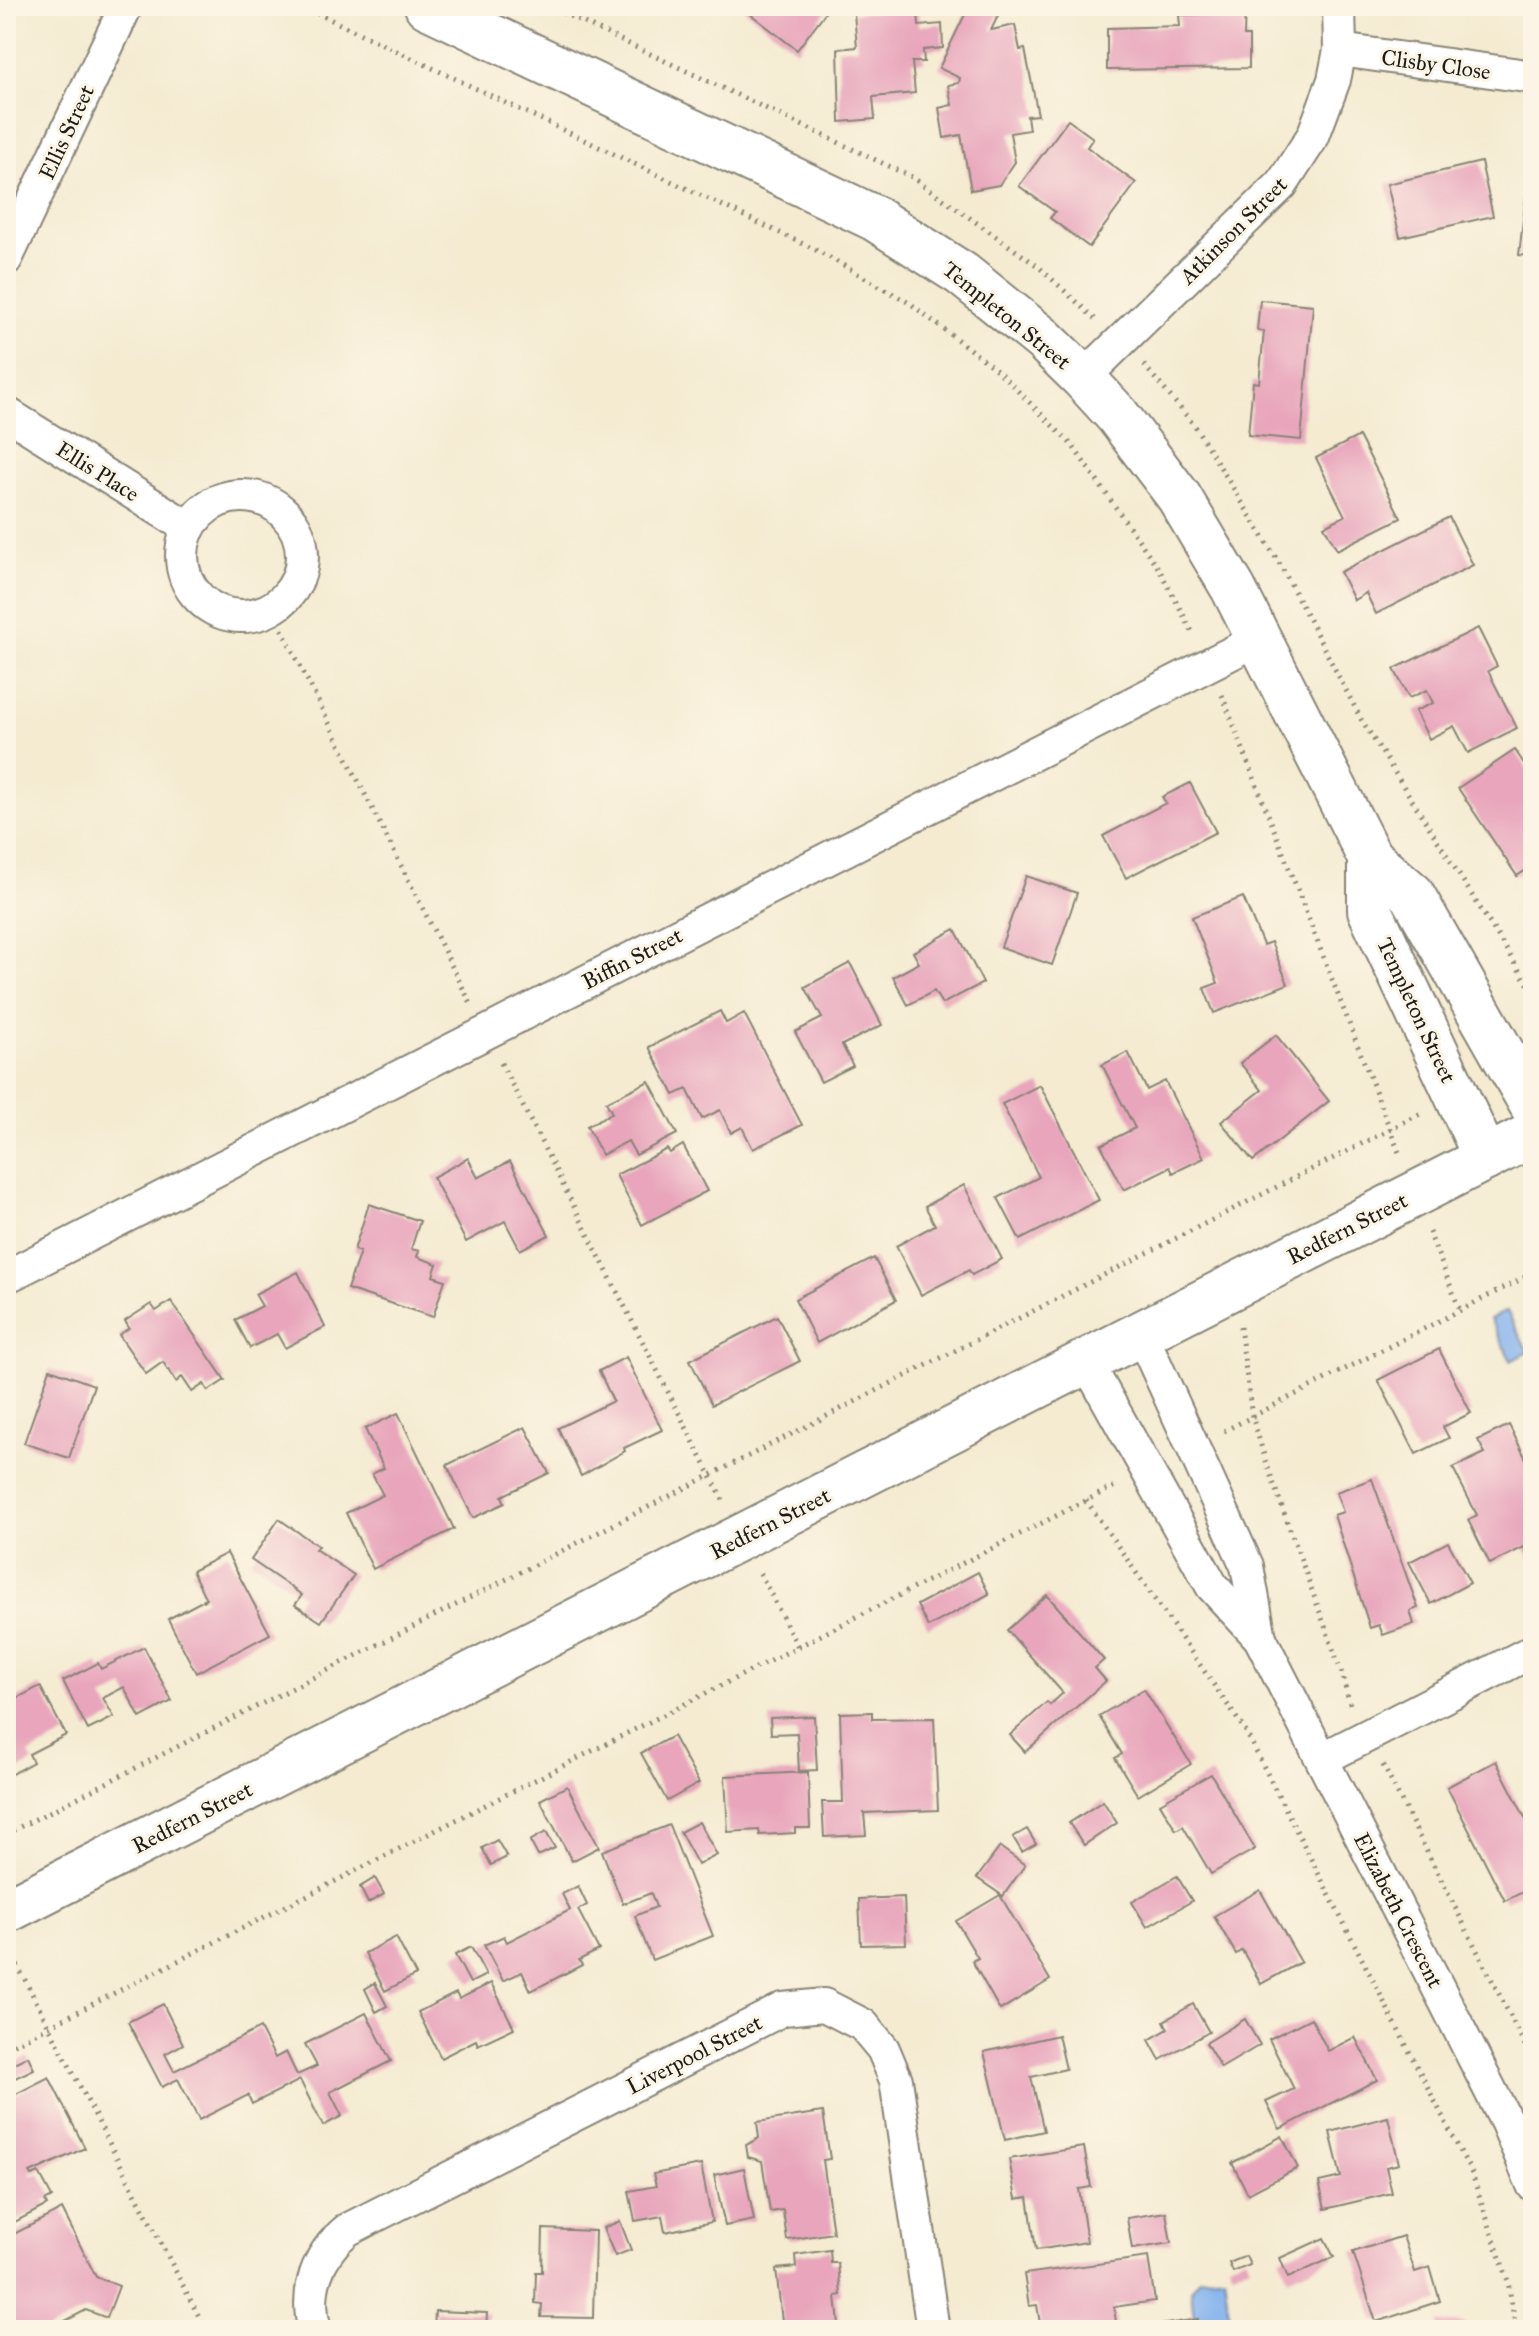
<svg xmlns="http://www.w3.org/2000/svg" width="1539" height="2336" viewBox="0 0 1539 2336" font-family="'IM FELL Great Primer',serif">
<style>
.water{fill:#83b2ee;stroke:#506785;stroke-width:2}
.building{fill:#e8a5bc}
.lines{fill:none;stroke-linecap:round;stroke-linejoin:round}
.street-casing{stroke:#888476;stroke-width:36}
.secondary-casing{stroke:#888476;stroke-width:48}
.path{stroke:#888476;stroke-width:5;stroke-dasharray:2 6;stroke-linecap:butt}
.street{stroke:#fff;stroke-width:32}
.secondary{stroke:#fff;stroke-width:44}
.labels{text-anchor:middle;stroke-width:6;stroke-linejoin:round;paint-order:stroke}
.street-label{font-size:22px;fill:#1c1c1c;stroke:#fcf5e5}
</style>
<rect width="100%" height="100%" fill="#fcf5e5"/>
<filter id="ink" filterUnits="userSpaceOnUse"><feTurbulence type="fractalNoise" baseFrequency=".0125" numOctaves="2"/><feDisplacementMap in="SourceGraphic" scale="16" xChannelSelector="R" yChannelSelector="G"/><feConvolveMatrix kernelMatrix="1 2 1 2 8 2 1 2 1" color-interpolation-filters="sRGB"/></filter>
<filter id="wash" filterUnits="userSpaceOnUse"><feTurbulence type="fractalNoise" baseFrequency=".006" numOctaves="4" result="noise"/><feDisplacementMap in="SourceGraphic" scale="32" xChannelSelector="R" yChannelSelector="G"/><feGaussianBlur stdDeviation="1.8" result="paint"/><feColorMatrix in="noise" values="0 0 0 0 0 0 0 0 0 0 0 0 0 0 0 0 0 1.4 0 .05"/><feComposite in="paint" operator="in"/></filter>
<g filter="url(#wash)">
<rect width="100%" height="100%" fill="#f4ebd1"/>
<g class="water">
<path d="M1507,1311L1528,1352L1511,1361L1490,1319Z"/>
<path d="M1224,2275L1231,2330H1199L1198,2319H1194L1191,2290L1200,2278Z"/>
</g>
<g id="blocks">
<g class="building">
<path d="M740,6H830L797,50Z"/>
<path d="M969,6H1003L991,30L1015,25L1020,50L1025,49L1038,115L1027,116L1029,130L1010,133L1015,162L999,185L971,190L961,135L944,138L939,108L952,105L948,85L959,83L960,78L939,68Z"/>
<path d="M1206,6H1245L1244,36H1249V68L1107,70V28L1180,26L1179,15L1205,14Z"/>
<path d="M918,9L919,26L942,24L943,48L923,50L924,62H912L915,93L873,97L875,119L840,122L838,49L857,47L854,13Z"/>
<path d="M1068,120L1093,138L1087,147L1136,183L1089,247L1050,218L1055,212L1019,186Z"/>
<path d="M1481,162L1493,216L1400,237L1387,184Z"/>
<path d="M1527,187H1533V256L1519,255Z"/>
<path d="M1260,300L1313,305L1301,440L1248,435L1253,382L1259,383L1264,331L1257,330Z"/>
<path d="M1359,436L1401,518L1337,550L1324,526L1345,516L1316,458Z"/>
<path d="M1449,517L1473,565L1376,614L1366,593L1354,600L1340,572Z"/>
<path d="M1478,628L1497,666L1488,671L1517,728L1468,753L1454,726L1429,739L1415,711L1433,703L1427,690L1409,698L1394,669Z"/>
<path d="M1515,750L1533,777V865L1517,876L1458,788Z"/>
<path d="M1190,783L1216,832L1126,878L1103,836L1166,803L1162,797Z"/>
<path d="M1026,876L1077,893L1052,965L1001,947Z"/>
<path d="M1243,897L1263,945L1271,942L1288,984L1214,1013L1204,988L1218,983L1192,917Z"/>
<path d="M955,929L983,983L942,1004L934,991L908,1005L893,977L919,963L913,952Z"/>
<path d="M850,963L882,1025L842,1045L853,1066L821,1082L795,1032L822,1018L805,987Z"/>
<path d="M720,1011L726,1023L744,1013L802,1125L753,1149L742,1127L731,1133L720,1110L702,1119L687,1089L674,1095L649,1047Z"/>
<path d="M1276,1035L1329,1101L1253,1161L1221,1122L1262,1090L1240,1063Z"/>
<path d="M1128,1052L1147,1090L1165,1081L1204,1158L1173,1173L1170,1167L1124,1190L1101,1145L1135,1128L1102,1065Z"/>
<path d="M649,1081L677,1134L636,1155L628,1141L602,1155L587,1126L612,1113L606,1102Z"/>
<path d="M1040,1085L1099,1200L1020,1240L998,1198L1039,1177L1002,1104Z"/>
<path d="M683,1145L707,1191L642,1225L616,1175L667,1149L670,1153Z"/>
<path d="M468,1158L478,1178L510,1161L549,1235L520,1250L505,1221L466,1242L433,1177Z"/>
<path d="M964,1185L1002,1259L972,1275L969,1270L921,1295L896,1246L935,1225L925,1206Z"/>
<path d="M369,1204L420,1221L411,1249L419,1251L417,1257L437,1264L433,1276L445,1280L433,1317L347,1289L360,1252L354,1250Z"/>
<path d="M874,1258L896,1300L817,1343L795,1299Z"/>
<path d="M298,1272L325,1327L285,1348L277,1334L250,1348L235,1320L262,1306L255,1294Z"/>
<path d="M171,1301L225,1380L208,1391L204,1384L192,1392L182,1377L176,1382L163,1362L146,1374L119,1335L129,1328L125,1321L151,1304L156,1311Z"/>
<path d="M777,1316L800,1361L712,1405L690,1360Z"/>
<path d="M1439,1349L1471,1413L1443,1427L1449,1438L1416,1454L1378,1380Z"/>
<path d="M626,1357L662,1430L624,1448L625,1451L581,1476L558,1428L613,1401L599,1371Z"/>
<path d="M50,1369L94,1385L69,1458L24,1443Z"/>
<path d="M398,1413L454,1529L373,1569L346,1513L383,1495L372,1474L384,1468L365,1429Z"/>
<path d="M1509,1425L1533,1473V1564L1524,1547L1490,1564L1468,1520L1477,1515L1453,1468L1485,1453L1478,1440Z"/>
<path d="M525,1427L549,1473L502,1496L505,1503L473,1518L447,1465Z"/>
<path d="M1372,1479L1418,1608L1410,1611L1414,1624L1383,1635L1379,1625L1370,1628L1334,1515L1343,1512L1336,1492Z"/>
<path d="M279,1519L318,1546L315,1549L354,1575L321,1622L295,1605L302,1595L251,1560Z"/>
<path d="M1448,1542L1470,1583L1431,1604L1409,1562Z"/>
<path d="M227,1553L270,1634L196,1673L168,1619L206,1599L192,1571Z"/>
<path d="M978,1572L989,1594L928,1627L917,1605Z"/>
<path d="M1047,1595L1104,1660L1095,1668L1106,1681L1025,1752L1010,1735L1047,1702L1050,1705L1063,1693L1007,1630Z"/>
<path d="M144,1647L172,1701L140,1718L124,1687L103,1698L114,1717L88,1730L63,1681L98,1663L101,1669Z"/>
<path d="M40,1686L66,1735L29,1754L33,1762L6,1777V1704Z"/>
<path d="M1144,1689L1191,1764L1138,1796L1115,1758L1122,1754L1099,1716Z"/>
<path d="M872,1712V1719L934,1718L938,1810L864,1813L866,1835L824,1837L822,1802H843L840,1713Z"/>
<path d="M814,1716L817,1770L799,1771L797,1733L771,1734L770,1718Z"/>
<path d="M673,1736L699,1783L667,1801L641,1753Z"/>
<path d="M1496,1761L1533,1833V1887L1505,1901L1447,1787Z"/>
<path d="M808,1772L810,1828H795V1833L760,1835L759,1830L728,1832L725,1776Z"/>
<path d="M1211,1774L1255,1849L1211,1874L1183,1826L1176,1830L1160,1803Z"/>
<path d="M567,1786L599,1847L572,1861L540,1800Z"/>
<path d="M1103,1801L1117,1823L1084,1845L1069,1823Z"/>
<path d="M699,1822L717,1855L698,1865L680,1832Z"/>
<path d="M669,1825L713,1936L652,1960L635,1916L656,1907L651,1893L623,1904L602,1851Z"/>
<path d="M1027,1829L1036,1844L1022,1852L1013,1837Z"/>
<path d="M546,1832L555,1848L538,1856L530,1841Z"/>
<path d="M497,1840L507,1857L491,1865L482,1848Z"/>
<path d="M1000,1847L1025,1865L1003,1896L977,1878Z"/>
<path d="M1177,1876L1192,1901L1147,1927L1132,1902Z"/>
<path d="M375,1878L384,1894L368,1903L360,1887Z"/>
<path d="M578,1886L587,1905L578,1910L599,1950L579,1960L582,1965L531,1991L522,1972L503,1981L484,1945L504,1936L507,1942L570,1910L562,1894Z"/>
<path d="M1260,1890L1301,1962L1261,1984L1242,1950L1236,1954L1214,1916Z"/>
<path d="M1000,1895L1050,1980L1000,2010L972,1961L978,1958L956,1921Z"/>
<path d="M904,1897L906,1944L861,1945L859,1899Z"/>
<path d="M396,1937L416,1975L385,1991L365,1953Z"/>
<path d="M471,1947L486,1975L470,1983L455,1955Z"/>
<path d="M375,1983L387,2006L376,2012L365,1989Z"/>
<path d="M491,1983L514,2028L478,2045L476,2040L441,2058L418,2012L456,1993L459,1999Z"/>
<path d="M163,2004L183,2044L165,2054L174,2071L260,2028L275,2058L286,2052L297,2075L317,2066L305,2044L366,2013L391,2061L330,2092L342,2116L323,2126L300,2080L252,2104L248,2095L199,2120L178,2079L162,2087L128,2022Z"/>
<path d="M1193,2004L1209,2032L1160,2060L1149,2040L1168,2029L1164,2021Z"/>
<path d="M1311,2018L1328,2051L1355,2037L1377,2080L1280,2129L1266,2102L1294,2089L1269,2039Z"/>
<path d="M1245,2019L1260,2045L1221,2068L1206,2043Z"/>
<path d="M1058,2035L1066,2069L1031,2077L1044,2131L1005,2140L984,2052Z"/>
<path d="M28,2056L34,2069L11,2080L6,2067Z"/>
<path d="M49,2077L85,2148L30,2173L32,2176L39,2173L52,2197L45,2201L47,2205L13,2223L6,2209V2099Z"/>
<path d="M823,2112L830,2159L823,2160L833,2233L787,2240L783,2210L770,2212L762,2161L748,2157L746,2145L759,2138L757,2122Z"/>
<path d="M1388,2117L1399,2164L1386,2167L1392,2193L1325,2209L1319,2182L1341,2177L1330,2132Z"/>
<path d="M1282,2136L1298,2168L1248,2194L1232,2163Z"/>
<path d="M1084,2147L1091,2187L1079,2189L1087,2242L1036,2250L1028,2197L1016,2199L1009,2159Z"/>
<path d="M701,2165L712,2222L665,2232L662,2216L635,2221L629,2191L656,2186L653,2174Z"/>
<path d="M744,2168L754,2220L725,2226L714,2175Z"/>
<path d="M62,2209L96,2277L119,2286L107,2318L86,2310L48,2330H16L6,2311V2238Z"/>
<path d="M1166,2212L1171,2243L1132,2249L1127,2218Z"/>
<path d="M620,2221L631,2250L615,2256L603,2228Z"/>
<path d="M543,2229L595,2231L593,2318L541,2317L542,2304L535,2303L536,2272H542Z"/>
<path d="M1403,2236L1415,2272L1430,2267L1440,2301L1376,2322L1353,2252Z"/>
<path d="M1324,2238L1334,2257L1288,2278L1280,2258Z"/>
<path d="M830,2250L831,2263H838L841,2295L836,2296L839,2324L830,2325L831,2330H783L776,2269L796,2267L795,2255Z"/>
<path d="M1246,2256L1250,2265L1233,2272L1229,2263Z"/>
<path d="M1148,2257L1155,2301L1114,2307L1117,2330H1041L1037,2305L1029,2306L1024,2274Z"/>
<path d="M435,2311L487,2313L486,2330H434Z"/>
<path d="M1198,2319L1199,2330H1148L1147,2327Z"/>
<path d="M1438,2322L1465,2324V2330H1438Z"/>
</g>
</g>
</g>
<g filter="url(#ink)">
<use href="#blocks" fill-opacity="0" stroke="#888476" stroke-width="2"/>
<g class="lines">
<defs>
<g id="street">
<path d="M1340,50L1533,77"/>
<path d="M6,259L126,6"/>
<path d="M1083,378L1282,184L1313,136L1334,80L1340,50L1339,6"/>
<path d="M6,413L189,528"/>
<circle cx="242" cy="556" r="60"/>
<path d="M6,1277L1259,639"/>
<path d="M1141,1333L1247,1566L1260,1638"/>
<path d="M1086,1361L1212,1586L1260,1638L1507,2123L1533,2185"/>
<path d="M1322,1759L1533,1651"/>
<path d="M315,2330C304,2292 317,2255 347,2230L783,2009L824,2005L863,2025L883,2049L896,2080L933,2330"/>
</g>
<g id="secondary">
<path d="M427,6L874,218L962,274L1044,340L1083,378L1117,415L1179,497L1233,588L1370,858L1412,894L1533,1107"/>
<path d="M1370,858V910L1486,1158"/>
<path d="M6,1911L1533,1134"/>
</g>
</defs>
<use href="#street" class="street-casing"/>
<use href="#secondary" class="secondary-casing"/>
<g class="path">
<path d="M302,6L818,251L911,304L998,371L1072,445L1159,569L1194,635"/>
<path d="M548,6L912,177L1039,267L1096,320"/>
<path d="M1144,365L1195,426L1281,566L1361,719L1533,992"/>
<path d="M271,608L471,1004"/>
<path d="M1222,695L1400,1155"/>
<path d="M501,1063L723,1500"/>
<path d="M1429,1232L1460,1310"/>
<path d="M1240,1327L1252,1416L1267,1465L1341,1671L1351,1708"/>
<path d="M1224,1431L1533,1273"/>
<path d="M1086,1500L1245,1730L1472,2174L1508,2281L1516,2330"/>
<path d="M760,1573L798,1647"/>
<path d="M1383,1765L1533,2061"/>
<path d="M6,1834L1422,1113"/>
<path d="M10,1951L206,2330"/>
<path d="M6,2048L1115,1486"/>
</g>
<use href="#street" class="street"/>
<use href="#secondary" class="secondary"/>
</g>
</g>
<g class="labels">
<g class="street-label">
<text transform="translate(1436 64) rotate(8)" y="8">Clisby Close</text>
<text transform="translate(66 132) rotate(-65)" y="8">Ellis Street</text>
<text transform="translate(1233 230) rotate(-45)" y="8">Atkinson Street</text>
<text transform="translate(1007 315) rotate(39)" y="8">Templeton Street</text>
<text transform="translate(98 471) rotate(32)" y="8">Ellis Place</text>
<text transform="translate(632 958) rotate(-27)" y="8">Biffin Street</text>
<text transform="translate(1417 1010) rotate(65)" y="8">Templeton Street</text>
<text transform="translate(1347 1228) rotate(-27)" y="8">Redfern Street</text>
<text transform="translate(770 1523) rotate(-27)" y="8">Redfern Street</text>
<text transform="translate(192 1817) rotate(-27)" y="8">Redfern Street</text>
<text transform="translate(1399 1910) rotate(63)" y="8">Elizabeth Crescent</text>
<text transform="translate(694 2054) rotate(-27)" y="8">Liverpool Street</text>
</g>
</g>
<rect width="1539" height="2336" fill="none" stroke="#fcf5e5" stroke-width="32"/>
</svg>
